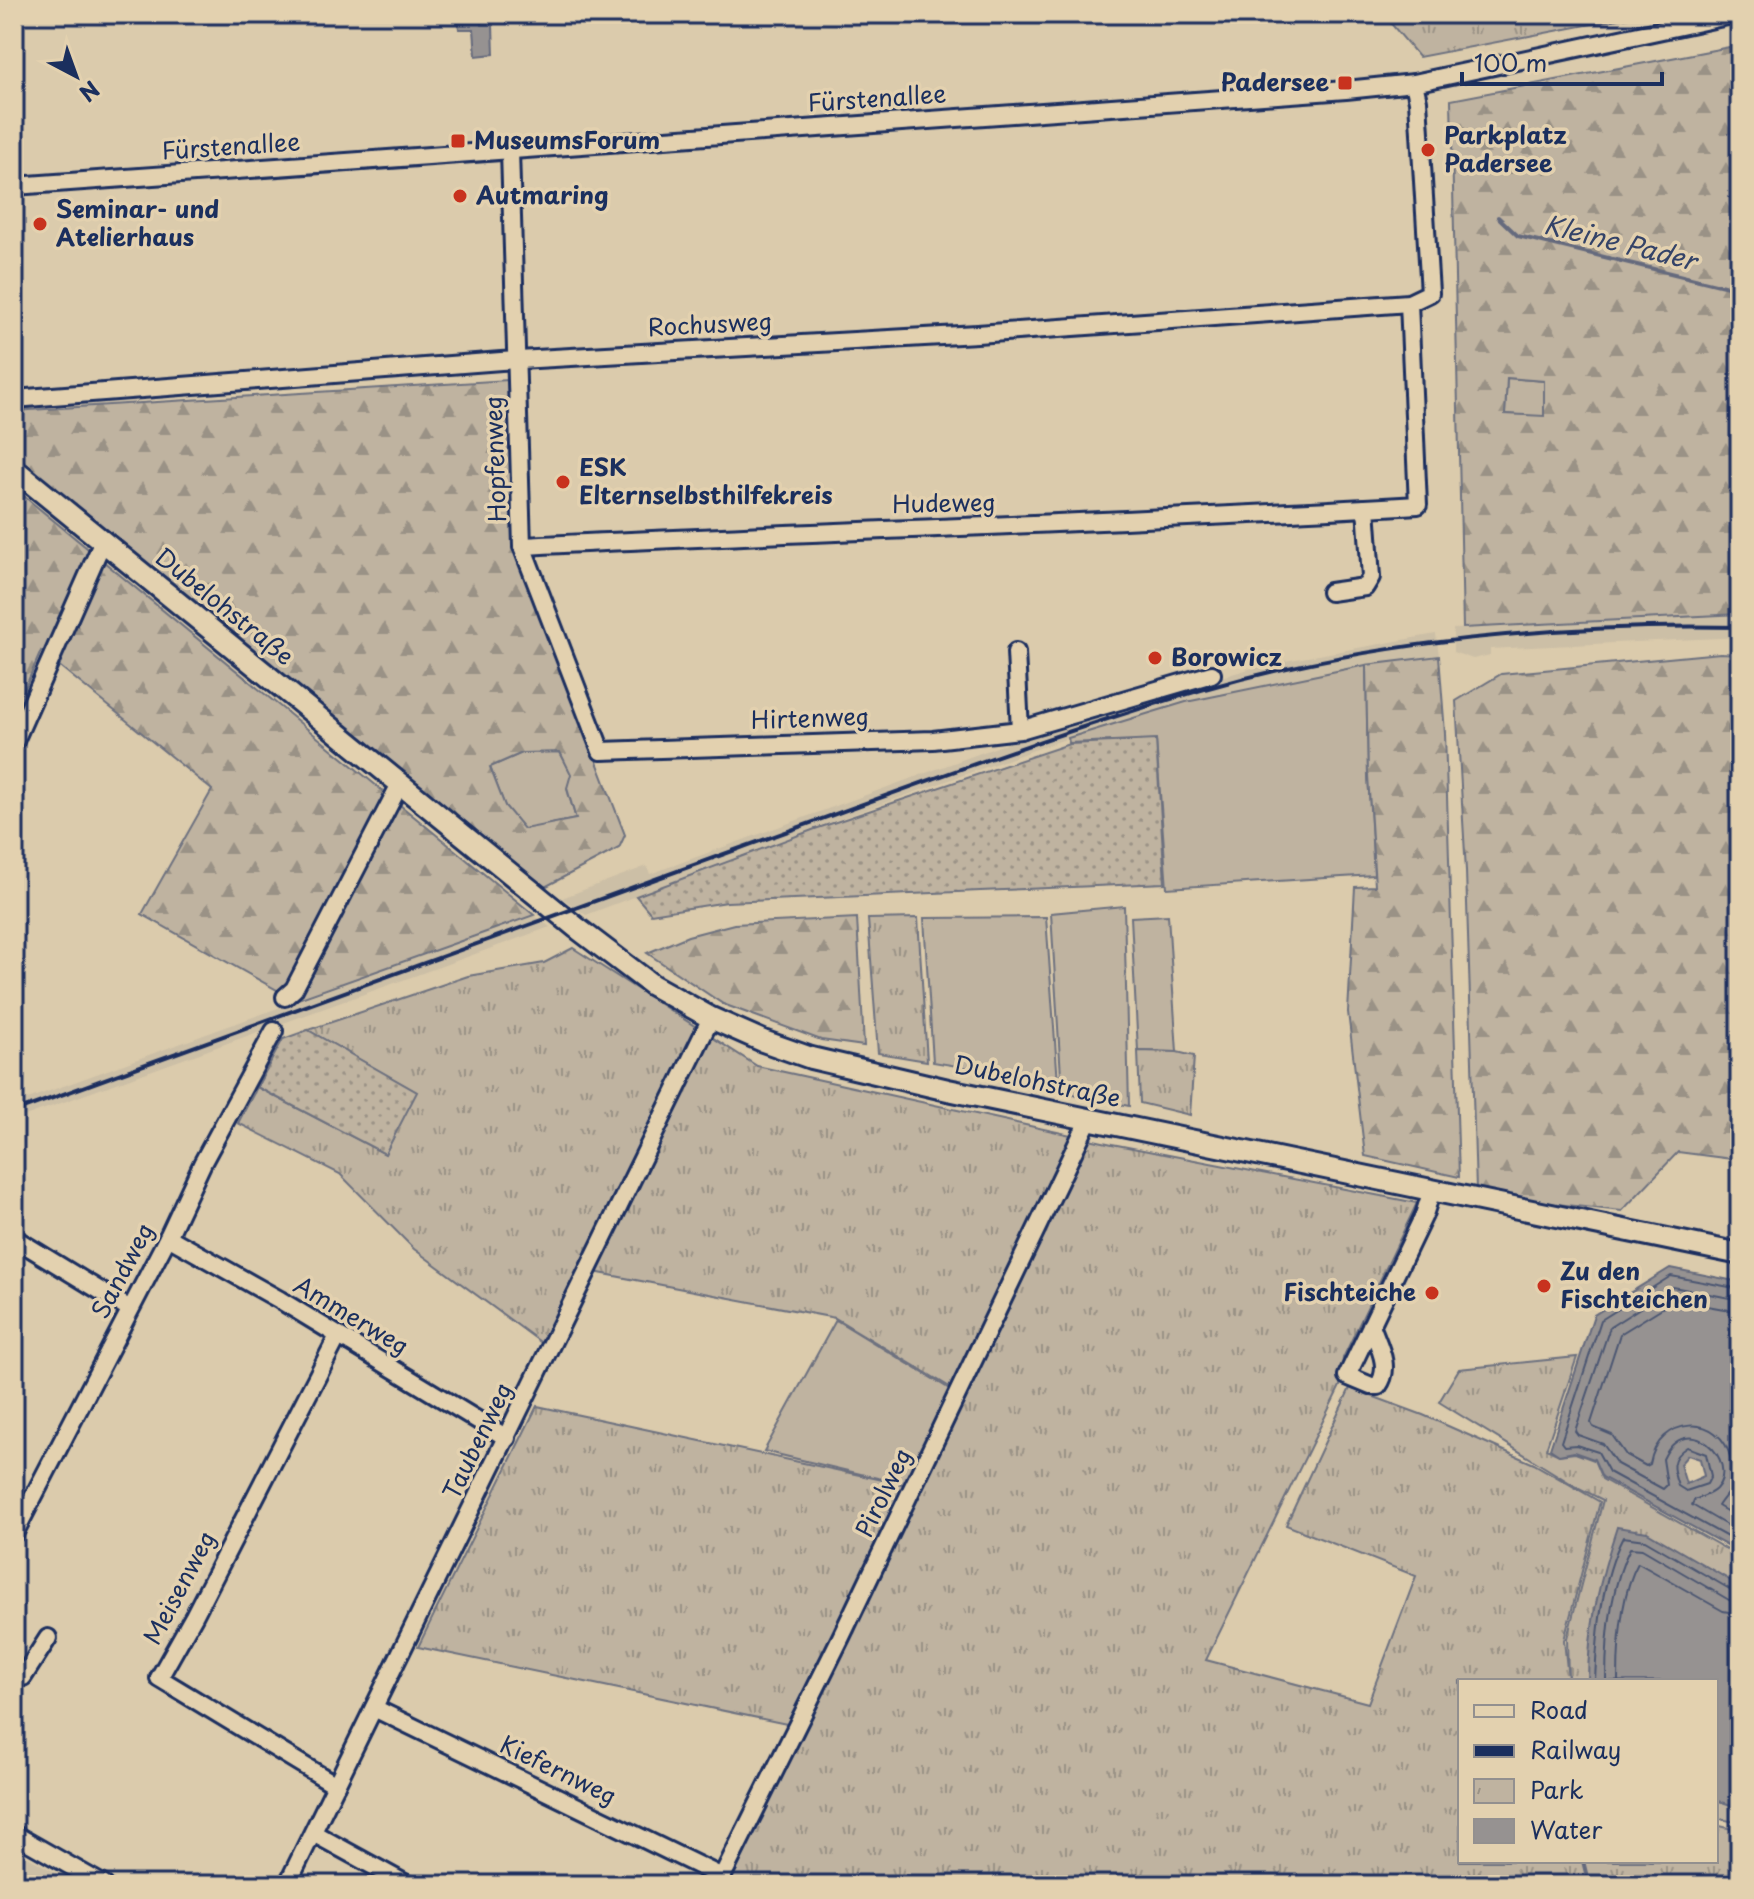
<svg xmlns="http://www.w3.org/2000/svg" width="1754" height="1899" viewBox="0 0 1754 1899" font-family="'Playpen Sans',sans-serif">
<style>
.built{fill:#ccbfa6}
.grass{fill:#bfb3a0;stroke:#6d717f;stroke-width:2}
.forest{fill:url(#forest-firs);stroke:#6d717f;stroke-width:2;fill-rule:evenodd}
.park{fill:url(#park-tufts);stroke:#6d717f;stroke-width:2}
.garden{fill:url(#garden-dots);stroke:#6d717f;stroke-width:2}
.water{fill:#969291;stroke:#656a7d;stroke-width:2;fill-rule:evenodd}
.lines{fill:none;stroke-linecap:round;stroke-linejoin:round}
.shore{stroke:#4c5772;stroke-width:2}
.stream{stroke:#656a7d;stroke-width:4}
.minor-casing{stroke:#1b2f5e;stroke-width:22}
.major-casing{stroke:#1b2f5e;stroke-width:26}
.minor{stroke:#e3d1af;stroke-width:16}
.major{stroke:#e3d1af;stroke-width:20}
.rail{stroke:#1b2f5e;stroke-width:4}
.poi-dot{fill:#c8321e;stroke:#e3d1af;stroke-width:3}
.labels{text-anchor:middle;stroke-width:7;stroke-linejoin:round;paint-order:stroke}
.poi-label{font-size:24px;font-weight:bold;fill:#1b2f5e;stroke:#e3d1af;text-anchor:start}
.street-label{font-size:24px;fill:#1b2f5e;stroke:#e3d1af}
.water-label{font-size:26px;font-style:italic;fill:#344368;stroke:#e3d1af}
</style>
<defs>
<pattern id="forest-firs" width="22" height="20" patternUnits="userSpaceOnUse" patternTransform="scale(2)"><rect width="22" height="20" fill="#bfb3a0"/><path d="M5 1l3.5 6h-7zM16 11l3.5 6h-7z" fill="#9a9286"/></pattern>
<pattern id="park-tufts" width="24" height="20" patternUnits="userSpaceOnUse" patternTransform="scale(2)"><rect width="24" height="20" fill="#bfb3a0"/><path d="M3 7l-1-3M5 7V3M7 7l1-3M15 17l-1-3M17 17v-4M19 17l1-3" fill="none" stroke="#9a9286"/></pattern>
<pattern id="garden-dots" width="8" height="8" patternUnits="userSpaceOnUse" patternTransform="scale(2)"><rect width="8" height="8" fill="#bfb3a0"/><path d="M2 2h.1M6 6h.1" fill="none" stroke="#9a9286" stroke-width="1.8" stroke-linecap="round"/></pattern>
</defs>
<rect width="100%" height="100%" fill="#dbcbac"/>
<filter id="ink" filterUnits="userSpaceOnUse"><feTurbulence type="fractalNoise" baseFrequency=".0125" numOctaves="2"/><feDisplacementMap in="SourceGraphic" scale="16" xChannelSelector="R" yChannelSelector="G"/><feConvolveMatrix kernelMatrix="1 2 1 2 8 2 1 2 1" color-interpolation-filters="sRGB"/></filter>
<g filter="url(#ink)">
<g class="built">
<path d="M1740,615V637L1490,649V655L1473,659L1453,652V629Z"/>
<path d="M1436,634L1439,656L1366,665L1186,702L1068,738L811,829L586,915L562,898L647,866L650,874L1049,728L1173,691L1263,665Z"/>
<path d="M534,915L550,927L14,1120V1104Z"/>
<path d="M14,1849L77,1885H14Z"/>
</g>
<g class="grass">
<path d="M1507,378L1545,381L1544,417L1505,414Z"/>
<path d="M1366,665L1368,775L1374,875L1167,888L1156,739L1069,743L1068,738L1186,702Z"/>
<path d="M560,752L572,775L567,789L576,819L524,830L505,806L490,767L522,753Z"/>
<path d="M1124,906L1129,1106L1062,1092L1051,913Z"/>
<path d="M1168,915L1177,1052L1138,1051L1131,917Z"/>
<path d="M1046,917L1058,1083L933,1062L924,918Z"/>
<path d="M836,1320L956,1393L911,1486L764,1451Z"/>
</g>
<g class="forest">
<path d="M1740,45V320H1737L1740,331V614L1463,628L1451,100ZM1507,378L1544,381V416L1505,414Z"/>
<path d="M508,380L514,545L625,835L619,848L541,889L14,460V411ZM560,752L571,774L567,788L576,819L524,829L505,806L490,767L522,753Z"/>
<path d="M14,488L534,915L287,1003L284,994L142,914L212,790L41,651L14,713Z"/>
<path d="M1720,653L1740,654V1160L1678,1152L1622,1211L1556,1204L1476,1190L1466,871L1456,701L1501,674Z"/>
<path d="M1439,656L1445,733L1459,1177L1365,1156L1348,1012L1355,887L1375,886L1368,775L1366,665Z"/>
<path d="M857,918L864,1046L821,1040L723,1004L647,953L688,936L734,924Z"/>
</g>
<g class="park">
<path d="M1383,14H1644L1419,57Z"/>
<path d="M918,918L927,1061L878,1053L868,919Z"/>
<path d="M573,948L757,1066L1112,1144L1417,1203L1343,1358L1340,1386L1206,1660L1368,1703L1416,1576L1286,1525L1350,1388L1423,1415L1534,1464L1600,1502L1564,1640L1568,1679L1567,1638L1603,1500L1575,1486L1439,1402L1459,1369L1577,1357L1546,1449L1559,1455L1575,1453L1594,1460L1602,1479L1740,1557V1823L1716,1818V1681H1460V1861H1716V1825L1740,1831V1885H728L806,1728L418,1647L537,1406L916,1487L961,1394L835,1318L578,1269L543,1344L414,1249L340,1174L238,1123L257,1087L385,1154L416,1092L308,1030L468,976L544,963Z"/>
<path d="M1138,1051L1177,1052L1194,1056L1190,1115L1140,1103Z"/>
</g>
<g class="garden">
<path d="M1156,740L1165,883L727,902L651,914L636,896L815,829L1069,744Z"/>
<path d="M308,1030L417,1092L385,1154L257,1087L283,1039Z"/>
</g>
<g class="water">
<path d="M457,14H481L482,25H493L494,54L476,56L474,29H459Z"/>
<path d="M1670,1268L1740,1282V1553L1602,1477L1594,1459L1574,1452L1559,1455L1550,1449L1594,1315ZM1688,1455L1700,1459L1704,1476L1686,1484L1680,1464Z"/>
<path d="M1617,1527L1647,1532L1740,1586V1808L1716,1800V1681H1588C1588,1628 1600,1578 1617,1527Z"/>
</g>
<g class="lines">
<g class="shore">
<path d="M1740,1289L1671,1276L1601,1320L1561,1442L1564,1446L1576,1445L1598,1452L1609,1472L1740,1544"/>
<path d="M1740,1300L1673,1287L1610,1327L1575,1431L1578,1435L1603,1444L1617,1464L1663,1489L1667,1485L1663,1459C1687,1407 1741,1462 1716,1489C1710,1495 1701,1497 1694,1500L1692,1505L1740,1533"/>
<path d="M1740,1312L1675,1300L1620,1334L1591,1423L1593,1427L1612,1435L1626,1455L1646,1466L1650,1464C1658,1416 1721,1411 1731,1460C1733,1469 1735,1477 1732,1485C1729,1493 1722,1499 1718,1506L1740,1519"/>
<path d="M1687,1447L1706,1454L1711,1476L1707,1484L1686,1491L1678,1486C1672,1469 1669,1458 1687,1447Z"/>
<path d="M1595,1681C1597,1634 1601,1580 1623,1537L1645,1540L1733,1591L1740,1592"/>
<path d="M1606,1681C1606,1638 1610,1587 1630,1548L1642,1549L1729,1600L1740,1602"/>
<path d="M1618,1681C1618,1646 1621,1593 1638,1563L1723,1611L1740,1614"/>
</g>
<g class="stream">
<path d="M1498,217L1518,236L1740,290"/>
<path d="M1583,1861L1589,1885"/>
</g>
<defs>
<g id="minor">
<path d="M510,151L522,546L601,751L933,740L1020,730L1212,674"/>
<path d="M14,186L1346,90L1414,83L1737,14"/>
<path d="M14,399L501,361L977,334L1409,303L1430,293L1418,101L1414,83"/>
<path d="M522,546C821,531 1119,523 1418,505L1409,303"/>
<path d="M1330,592L1365,587L1371,577L1366,508"/>
<path d="M1016,652L1020,730"/>
<path d="M14,743L103,541"/>
<path d="M285,997L294,989L400,784"/>
<path d="M168,1237L280,1300L507,1438"/>
<path d="M14,1238L130,1309"/>
<path d="M1371,1325C1378,1345 1392,1367 1378,1386H1371L1347,1376L1424,1215L1432,1190"/>
<path d="M14,1534L168,1237L203,1162L274,1031"/>
<path d="M14,1671L23,1677L48,1638"/>
<path d="M374,1708L722,1877"/>
<path d="M336,1785L159,1678L194,1616L338,1336"/>
<path d="M313,1833L408,1885"/>
<path d="M14,1834L104,1885"/>
<path d="M287,1885L711,1018"/>
<path d="M718,1885L841,1637L1089,1119"/>
</g>
<path id="major" d="M14,469L577,928L652,985L711,1018L763,1041L811,1058L948,1090L1740,1254"/>
</defs>
<use href="#minor" class="minor-casing"/>
<use href="#major" class="major-casing"/>
<use href="#minor" class="minor"/>
<use href="#major" class="major"/>
<path class="rail" d="M14,1112C256,1025 497,936 738,849C892,794 1045,736 1201,690C1370,641 1565,623 1740,627"/>
</g>
</g>
<g class="poi-dot">
<rect x="1337" y="75" width="16" height="16" rx="4"/>
<rect x="450" y="133" width="16" height="16" rx="4"/>
<circle cx="1428" cy="150" r="8"/>
<circle cx="460" cy="196" r="8"/>
<circle cx="40" cy="224" r="8"/>
<circle cx="563" cy="482" r="8"/>
<circle cx="1155" cy="658" r="8"/>
<circle cx="1544" cy="1286" r="8"/>
<circle cx="1432" cy="1293" r="8"/>
</g>
<g class="labels">
<g class="poi-label">
<text x="1329" y="91" text-anchor="end">Padersee</text>
<text x="1444" y="144">Parkplatz<tspan x="1444" dy="28">Padersee</tspan></text>
<text x="474" y="149">MuseumsForum</text>
<text x="476" y="204">Autmaring</text>
<text x="56" y="218">Seminar- und<tspan x="56" dy="28">Atelierhaus</tspan></text>
<text x="579" y="476">ESK<tspan x="579" dy="28">Elternselbsthilfekreis</tspan></text>
<text x="1171" y="666">Borowicz</text>
<text x="1560" y="1280">Zu den<tspan x="1560" dy="28">Fischteichen</tspan></text>
<text x="1416" y="1301" text-anchor="end">Fischteiche</text>
</g>
<g class="street-label">
<text transform="translate(877 99) rotate(-4)" y="8">Fürstenallee</text>
<text transform="translate(231 147) rotate(-4)" y="8">Fürstenallee</text>
<text transform="translate(710 325) rotate(-3)" y="8">Rochusweg</text>
<text transform="translate(496 459) rotate(-92)" y="8">Hopfenweg</text>
<text transform="translate(944 504) rotate(-1)" y="8">Hudeweg</text>
<text transform="translate(224 607) rotate(39)" y="8">Dubelohstraße</text>
<text transform="translate(810 719) rotate(-2)" y="8">Hirtenweg</text>
<text transform="translate(1037 1082) rotate(12)" y="8">Dubelohstraße</text>
<text transform="translate(123 1271) rotate(-62)" y="8">Sandweg</text>
<text transform="translate(351 1316) rotate(31)" y="8">Ammerweg</text>
<text transform="translate(478 1441) rotate(-64)" y="8">Taubenweg</text>
<text transform="translate(884 1493) rotate(-64)" y="8">Pirolweg</text>
<text transform="translate(180 1588) rotate(-62)" y="8">Meisenweg</text>
<text transform="translate(558 1771) rotate(26)" y="8">Kiefernweg</text>
</g>
<g class="water-label">
<text transform="translate(1620 243) rotate(14)" y="9">Kleine Pader</text>
</g>
</g>
<rect width="1754" height="1899" fill="none" stroke="#e3d1af" stroke-width="48"/>
<rect x="24" y="24" width="1706" height="1851" fill="none" stroke="#1b2f5e" stroke-width="3" filter="url(#ink)"/>
<rect x="1458" y="1679" width="260" height="184" fill="#e3d1af" stroke="#93908f" stroke-width="2"/>
<rect x="1474" y="1705" width="40" height="12" fill="#e3d1af" stroke="#93908f" stroke-width="2"/>
<text x="1530" y="1719" font-size="24" fill="#1b2f5e">Road</text>
<rect x="1474" y="1745" width="40" height="12" fill="#1b2f5e" stroke="#93908f" stroke-width="2"/>
<text x="1530" y="1759" font-size="24" fill="#1b2f5e">Railway</text>
<rect x="1474" y="1779" width="40" height="24" fill="url(#park-tufts)" stroke="#93908f" stroke-width="2"/>
<text x="1530" y="1799" font-size="24" fill="#1b2f5e">Park</text>
<rect x="1474" y="1819" width="40" height="24" fill="#969291" stroke="#93908f" stroke-width="2"/>
<text x="1530" y="1839" font-size="24" fill="#1b2f5e">Water</text>
<g transform="translate(76 76) rotate(139)" stroke="#e3d1af" stroke-width="6" paint-order="stroke">
<path d="M0-6L14 30L0 20L-14 30Z" fill="#1b2f5e"/>
<text y="-12" font-size="22" font-weight="bold" text-anchor="middle" fill="#1b2f5e">N</text>
</g>
<path d="M1462 72v12h200v-12" fill="none" stroke="#1b2f5e" stroke-width="4"/>
<text x="1474" y="72" font-size="24" fill="#1b2f5e" stroke="#e3d1af" stroke-width="6" paint-order="stroke">100 m</text>
</svg>
